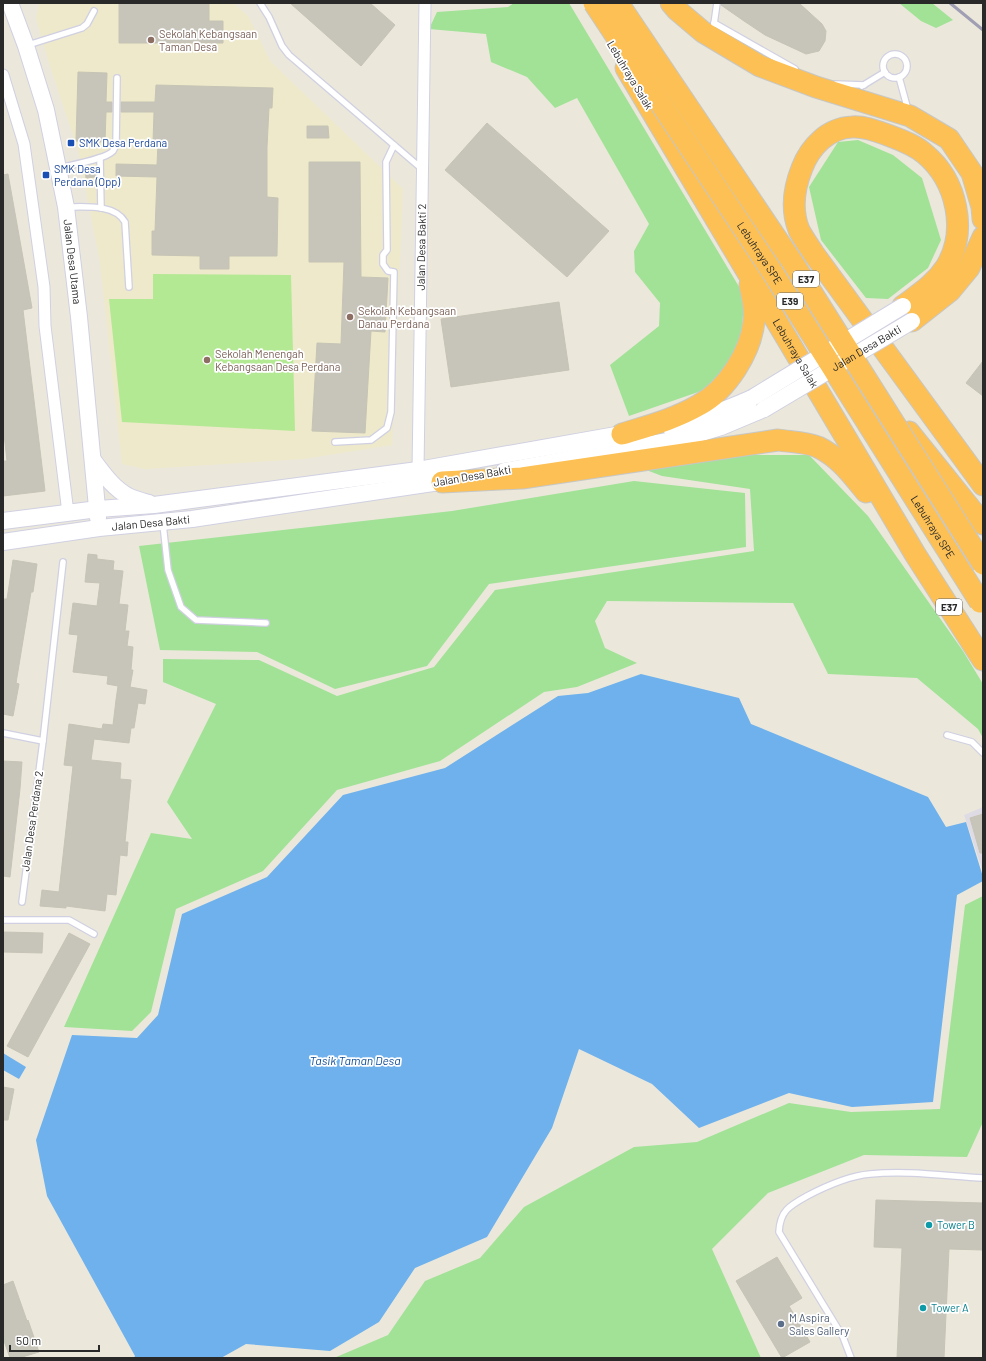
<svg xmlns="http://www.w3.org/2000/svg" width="986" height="1361" viewBox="0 0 986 1361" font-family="Barlow,sans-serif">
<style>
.industrial{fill:#dfdbe4}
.education{fill:#ede9ca}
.green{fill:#a1e297}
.pitch{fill:#b3e993}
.water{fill:#6eb1ed}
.building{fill:#c7c4ba;stroke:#c6c4b5}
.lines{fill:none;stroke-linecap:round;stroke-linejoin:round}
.lane-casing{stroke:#d0d0e2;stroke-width:8}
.street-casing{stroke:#d0d0e2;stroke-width:13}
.secondary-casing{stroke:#d0d0e2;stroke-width:18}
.highway-casing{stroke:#c7c7c7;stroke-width:23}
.lane{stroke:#fff;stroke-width:5.5}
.street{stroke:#fff;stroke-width:11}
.secondary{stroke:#fff;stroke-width:16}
.highway{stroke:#fcc055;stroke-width:21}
.rail{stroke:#9f9eb3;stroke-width:3}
.secondary-bridge-casing{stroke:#d0d0e2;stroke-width:18;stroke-linecap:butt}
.highway-bridge-casing{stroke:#c7c7c7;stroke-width:23;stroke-linecap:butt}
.secondary-bridge{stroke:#fff;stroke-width:16}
.highway-bridge{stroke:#fcc055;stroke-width:21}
.education-dot{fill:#8d6e63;stroke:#fff;stroke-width:1.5}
.transit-dot{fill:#1a4fb4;stroke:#fff;stroke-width:1.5}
.culture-dot{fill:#0f9aa8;stroke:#fff;stroke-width:1.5}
.service-dot{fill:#5c6f8a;stroke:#fff;stroke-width:1.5}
.labels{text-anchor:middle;stroke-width:3.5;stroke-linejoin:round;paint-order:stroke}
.shield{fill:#fff;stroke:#696969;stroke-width:1}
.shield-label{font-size:10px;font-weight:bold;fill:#292929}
.education-label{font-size:11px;fill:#785e54;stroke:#fff;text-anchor:start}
.street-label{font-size:11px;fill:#292929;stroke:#fff}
.transit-label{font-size:11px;fill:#164399;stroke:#fff;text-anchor:start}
.culture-label{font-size:11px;fill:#0d838f;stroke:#fff;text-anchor:start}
.service-label{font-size:11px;fill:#4e5e75;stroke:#fff;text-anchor:start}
.water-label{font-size:12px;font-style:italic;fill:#0f4c97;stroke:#fff}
</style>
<rect width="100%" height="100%" fill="#ebe8db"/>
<path class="industrial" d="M983,807V872L964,815Z"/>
<path class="education" d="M41,3H233L248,16L270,61L403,189L392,445L303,459L145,469L122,464L100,262L78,150L50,66L36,18L39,4Z"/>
<g class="green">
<path d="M514,3H569L744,295L742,334L727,365L704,390L629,416L610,365L659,326L660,303L635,272L634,251L649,224L577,98L555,108L527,77L491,62L486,34L429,29L437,12L508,7Z"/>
<path d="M899,3H932L953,20L936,28L921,21Z"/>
<path d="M858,140L893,155L922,178L941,240L928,268L888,299L866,298L821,240L809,187L838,142Z"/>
<path d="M750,455H809L868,516L963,651L983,684V738L978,729L917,678L828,674L793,603L607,601L595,621L605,648L637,663L577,687L544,692L440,761L337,790L263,871L176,909L151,1012L132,1031L64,1027L151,833L192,839L167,802L216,704L163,682V659L259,660L337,696L434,667L495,590L754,551L750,489L662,476L641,468Z"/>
<path d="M634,481L745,493L746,547L489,584L427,666L335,689L257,652L160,650L139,546L452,511Z"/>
<path d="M983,896V1122L967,1157L864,1155L768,1193L712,1249L761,1358H334L388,1335L425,1281L480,1258L524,1207L634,1147L697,1142L789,1103L851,1112L940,1109L965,905Z"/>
</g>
<path class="pitch" d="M153,274L291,275L295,431L122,422L109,299H153Z"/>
<g class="water">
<path d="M641,674L739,698L751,724L928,797L946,827L966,822L983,877V881L957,895L933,1102L852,1107L789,1093L699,1128L652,1084L579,1049L552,1128L487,1237L415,1268L379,1322L330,1351L246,1344L221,1358H134L135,1356L47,1196L36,1140L72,1035L137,1038L158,1015L182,914L267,877L343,795L445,768L558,696L588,693Z"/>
<path d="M3,1053L26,1067L19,1079L3,1070Z"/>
</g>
<g class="building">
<path d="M119,3H209V21H223V43H119Z"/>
<path d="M290,3H370L395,25L361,66Z"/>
<path d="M721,3H799L822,24L826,31L825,41L819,51L806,54L765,35L744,21L721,5Z"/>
<path d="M78,72L107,73L106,102H112V112H106L105,142L76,141Z"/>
<path d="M156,85L273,88L272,108H269L267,147V197L278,198L277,256H229V269H200V256L152,255V231H155L157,177L116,176V164L157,165L158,143H153L154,112H121V102H155Z"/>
<path d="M487,123L609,231L567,277L445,170Z"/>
<path d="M307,126H328L329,138H307Z"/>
<path d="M309,162H360L361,277L388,278L385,332L371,331L365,433L312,431L317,343L341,344L344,262H309Z"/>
<path d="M95,167L96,177L86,178L85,168Z"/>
<path d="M8,174L32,308L23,310L45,491L3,496V461H7L3,425V175Z"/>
<path d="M559,302L569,370L451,387L441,319Z"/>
<path d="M983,361V396L966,383Z"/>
<path d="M88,554L97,555V559L114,561L113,570L123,571L119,604L128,605L125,631H129L127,646L133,647L131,670H133L130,687L147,690L145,704L138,703L134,728H131L129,743L94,739L91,760L121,763L120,779L131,780L125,842H128L127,856L120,855L116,895L107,894L105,911L66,906V908L40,906L42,890L59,892L73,766L64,765L69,724L102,729L103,724L113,725L116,700L118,686L107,684L108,676L73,672L78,635L69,634L73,603L97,606L100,583L85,582Z"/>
<path d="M13,560L37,564L33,592H31L16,683L19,684L13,716L3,714V599H7Z"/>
<path d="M3,761L22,762L20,789L10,877L3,876Z"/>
<path d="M983,814V853H980L970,818Z"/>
<path d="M3,932L43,933L42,953L3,952Z"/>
<path d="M69,933L90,944L28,1057L7,1046Z"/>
<path d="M3,1087L14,1089L8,1120H3Z"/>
<path d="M876,1200L983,1203V1250L949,1249L944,1358H897L902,1248L874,1247Z"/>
<path d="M777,1257L802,1298L789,1306L810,1342L782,1358L736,1281Z"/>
<path d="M13,1281L27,1321L28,1320L39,1352L19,1358H10L3,1338V1285Z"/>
</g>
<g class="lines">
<defs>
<g id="lane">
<path d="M260,3L269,17L282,46L289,55L422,169"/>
<path d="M714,23L795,69"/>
<path d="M714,24L717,3"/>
<path d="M28,45L82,28L87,24L94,11"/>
<circle cx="895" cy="66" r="12"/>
<path d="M899,77L908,110"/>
<path d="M836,84L864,85"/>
<path d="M862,86L885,72"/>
<path d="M100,158L101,208"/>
<path d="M59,168C71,165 106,159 113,151C114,149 115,147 116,145L117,78"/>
<path d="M67,207C85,207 115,204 125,222L129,287"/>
<path d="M335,442L371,440L387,428L391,412L394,272L388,271L383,264V255L387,250L386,162L394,145"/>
<path d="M163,524L168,570L181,607L196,620L266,623"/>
<path d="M3,733L43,741"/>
<path d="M947,735L972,742L983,753"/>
<path d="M22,902L43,741L63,562"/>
<path d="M3,920H69L94,934"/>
<path d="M851,1358L843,1337L779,1232C780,1211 789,1206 807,1196C826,1186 848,1176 870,1174C907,1170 946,1176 983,1178"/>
</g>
<g id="street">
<path d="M3,75L24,144L44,287L45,326L68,513"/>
<path id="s1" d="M418,470L425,3"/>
</g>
<g id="secondary">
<path id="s2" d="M10,3L26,46L46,110L66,207L79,317L98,518"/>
<path d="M669,426C699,420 725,410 752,398"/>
<path d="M93,460C103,473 113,488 128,496C134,499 142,501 149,503"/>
<path d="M504,471L688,437L721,427L764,409"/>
<path d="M3,521L98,509L154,505L418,470L633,432"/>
<path id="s3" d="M3,542L99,528L192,519L453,480"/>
</g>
<g id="highway">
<path d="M671,3L677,10L703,32L760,66L816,87L910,116L949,139L972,173L982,207L983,219"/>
<path id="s4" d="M626,68L915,554L983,660"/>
<path d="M903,306C919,294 935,284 946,267C968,231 957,181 925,154C914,144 898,139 885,134C874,130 863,126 852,127C828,128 810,147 802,168C794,188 791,210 799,230C803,238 809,246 814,254L983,485"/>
<path d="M912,321L950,291L969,268L983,237"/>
<path d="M909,432L983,524"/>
<path d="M622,434C648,426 675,419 699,405C727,390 751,352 754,321C756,309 752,296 750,285"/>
<path d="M442,482L522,478L778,440C791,442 806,442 818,447C839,457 852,475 866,492"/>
</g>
</defs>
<use href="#lane" class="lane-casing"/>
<use href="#street" class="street-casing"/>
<use href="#secondary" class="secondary-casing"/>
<use href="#highway" class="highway-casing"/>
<use href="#lane" class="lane"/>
<use href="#street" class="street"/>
<use href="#secondary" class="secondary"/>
<use href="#highway" class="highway"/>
<path class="rail" d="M950,3L983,30"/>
<defs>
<g id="secondary-bridge">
<path d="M752,398L903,306"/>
<path id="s5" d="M764,409L912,321"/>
</g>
<g id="highway-bridge">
<path id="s6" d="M594,3L773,273L980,602"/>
<path d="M618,3L793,263L983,564"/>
</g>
</defs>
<use href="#secondary-bridge" class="secondary-bridge-casing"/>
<use href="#highway-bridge" class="highway-bridge-casing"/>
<use href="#secondary-bridge" class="secondary-bridge"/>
<use href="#highway-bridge" class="highway-bridge"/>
</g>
<g class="education-dot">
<circle cx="151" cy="40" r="4"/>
<circle cx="350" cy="317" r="4"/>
<circle cx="207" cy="360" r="4"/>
</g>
<g class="transit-dot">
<rect x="67" y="139" width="8" height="8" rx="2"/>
<rect x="42" y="171" width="8" height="8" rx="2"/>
</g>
<g class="culture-dot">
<circle cx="929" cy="1225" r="4"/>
<circle cx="923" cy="1308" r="4"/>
</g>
<circle class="service-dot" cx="781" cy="1324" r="4"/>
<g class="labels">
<g class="shield">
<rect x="793" y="271" width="26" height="16" rx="3"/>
<rect x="777" y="293" width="26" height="16" rx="3"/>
<rect x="936" y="599" width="26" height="16" rx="3"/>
</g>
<g class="shield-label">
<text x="806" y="283">E37</text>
<text x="790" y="305">E39</text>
<text x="949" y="611">E37</text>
</g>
<g class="education-label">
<text x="159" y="38">Sekolah Kebangsaan<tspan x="159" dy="13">Taman Desa</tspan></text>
<text x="358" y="315">Sekolah Kebangsaan<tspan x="358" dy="13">Danau Perdana</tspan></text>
<text x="215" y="358">Sekolah Menengah<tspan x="215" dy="13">Kebangsaan Desa Perdana</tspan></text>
</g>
<g class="street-label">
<text transform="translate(630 75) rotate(59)" y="4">Lebuhraya Salak</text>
<text dy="4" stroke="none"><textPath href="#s1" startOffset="223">Jalan Desa Bakti 2</textPath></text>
<text dy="4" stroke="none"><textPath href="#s6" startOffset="300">Lebuhraya SPE</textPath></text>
<text dy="4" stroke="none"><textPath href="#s2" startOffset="267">Jalan Desa Utama</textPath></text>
<text dy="4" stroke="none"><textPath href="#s5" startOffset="119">Jalan Desa Bakti</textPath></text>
<text dy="4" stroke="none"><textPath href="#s4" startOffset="332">Lebuhraya Salak</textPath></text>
<text transform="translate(472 476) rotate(-10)" y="4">Jalan Desa Bakti</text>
<text dy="4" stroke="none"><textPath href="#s3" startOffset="149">Jalan Desa Bakti</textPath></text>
<text dy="4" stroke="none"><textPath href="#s6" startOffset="624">Lebuhraya SPE</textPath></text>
<text transform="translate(32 821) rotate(-82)" y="4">Jalan Desa Perdana 2</text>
</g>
<g class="transit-label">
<text x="79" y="147">SMK Desa Perdana</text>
<text x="54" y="173">SMK Desa<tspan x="54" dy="13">Perdana (Opp)</tspan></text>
</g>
<g class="culture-label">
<text x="937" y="1229">Tower B</text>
<text x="931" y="1312">Tower A</text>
</g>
<g class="service-label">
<text x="789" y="1322">M Aspira<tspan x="789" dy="13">Sales Gallery</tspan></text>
</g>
<g class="water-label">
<text x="355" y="1065">Tasik Taman Desa</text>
</g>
</g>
<rect width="986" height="1361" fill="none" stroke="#292929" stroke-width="8"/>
<path d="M10 1345v6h89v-6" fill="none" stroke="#292929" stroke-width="2"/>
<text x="16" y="1345" font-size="12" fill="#292929" stroke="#ffffff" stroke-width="3" paint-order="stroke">50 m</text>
</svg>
